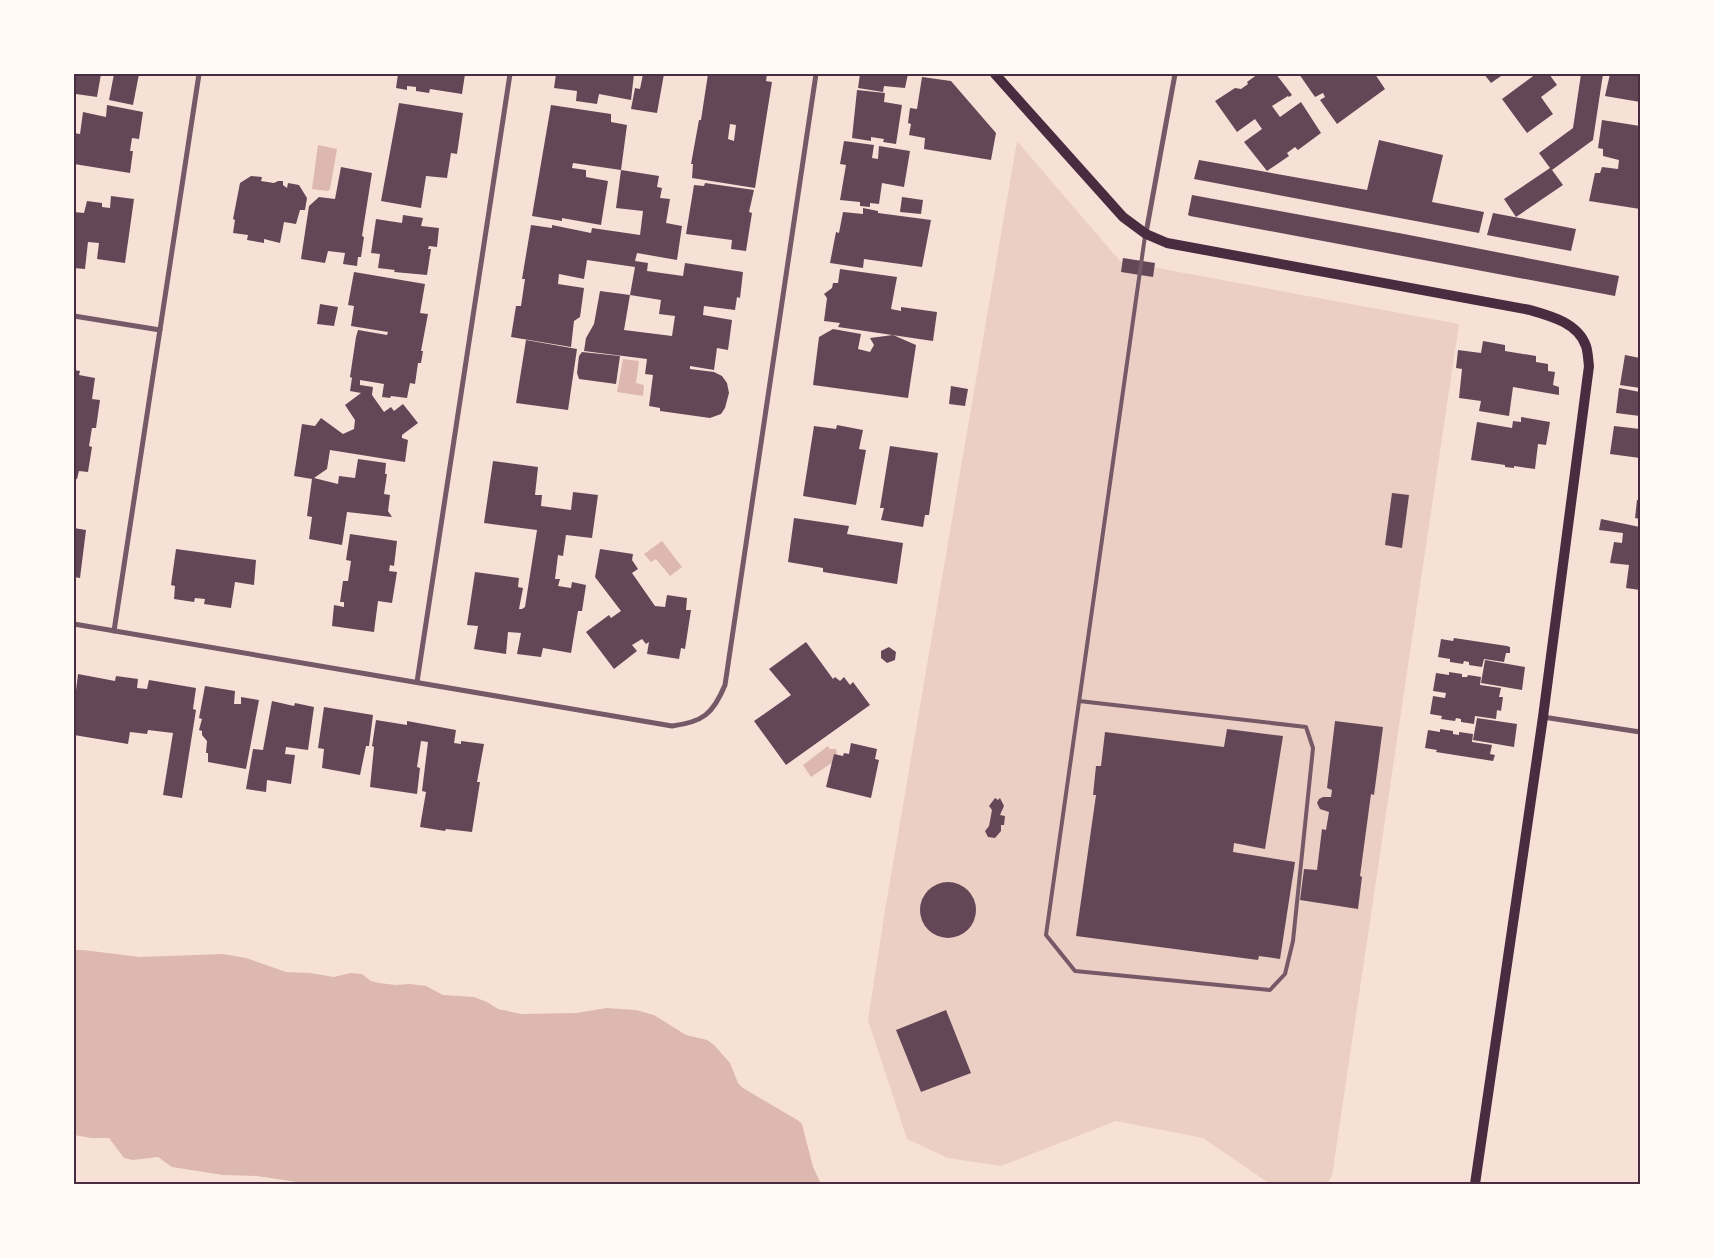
<svg xmlns="http://www.w3.org/2000/svg" width="1714" height="1258" viewBox="0 0 1714 1258" font-family="'Open Sans',sans-serif">
<style>
.green{fill:#ebcfc5}
.water{fill:#dcb8b0}
.building{fill:#644757;fill-rule:evenodd}
.lines{fill:none;stroke-linecap:round;stroke-linejoin:round}
.service{stroke:#755966;stroke-width:4}
.minor{stroke:#755966;stroke-width:5}
.secondary{stroke:#4a2c40;stroke-width:10}
.neatline{fill:none;stroke:#4a2c40;stroke-width:2}
</style>
<rect width="100%" height="100%" fill="#f7e1d7"/>
<path class="green" d="M1017,141L1120,261L1459,324L1332,1176L1327,1184H1270L1203,1138L1116,1121L1001,1166L948,1158L907,1139L868,1020L886,904Z"/>
<g class="water">
<path d="M318,145L337,149L330,189L328,191L312,189Z"/>
<path d="M623,359L639,361L636,383L644,385L643,396L617,392Z"/>
<path d="M662,541L682,567L670,576L656,559L651,562L644,554Z"/>
<path d="M828,746L830,749H836L837,755L834,754L833,762L811,777L803,765Z"/>
<path d="M74,950H83L140,957L223,954L246,958L286,972L310,973L334,977L350,973L362,974L371,981L379,983L396,985L410,984L426,986L443,995L474,997L487,1002L498,1009L521,1014L576,1013L607,1008L636,1010L654,1015L686,1035L707,1040L714,1045L730,1063L738,1083L743,1088L799,1121L802,1124L813,1167L821,1184H310L257,1176L223,1175L172,1167L158,1157L133,1160L124,1158L109,1138H91L74,1135Z"/>
</g>
<g class="building">
<path d="M74,74H101L97,97L76,94V90L74,89Z"/>
<path d="M114,74H139L133,105L109,100Z"/>
<path d="M398,74H465L462,94L430,89L429,93L416,91V87L407,86V90L396,88Z"/>
<path d="M556,74H634L631,100L599,94L597,104L576,101L577,91L554,88Z"/>
<path d="M643,74H664L657,113L631,109L635,88L640,89Z"/>
<path d="M708,74H767L766,81L772,82L755,188L692,178L693,164H691L699,120H701ZM730,124L736,125L734,141L728,139Z"/>
<path d="M860,74H908L905,88L884,86L883,92L858,88Z"/>
<path d="M1258,74H1276L1292,95L1289,97L1288,96L1272,106L1280,117L1301,102L1321,133L1298,150L1295,147L1287,153L1289,156L1267,171L1244,142L1262,129L1255,119L1237,132L1215,101L1235,88L1241,89L1248,84L1247,82Z"/>
<path d="M1299,74H1375L1385,89L1337,124L1320,100L1325,97L1323,93L1315,97Z"/>
<path d="M1484,74H1504L1491,83Z"/>
<path d="M1536,74H1549L1557,85L1541,97L1553,114L1527,133L1502,99Z"/>
<path d="M1581,74H1603L1593,140L1552,170L1563,185L1516,217L1504,199L1550,168L1539,153L1573,128Z"/>
<path d="M1610,74H1640V102L1605,96Z"/>
<path d="M922,77L951,81L996,133L991,160L924,149L925,138L909,135L911,124L908,123L910,108L917,109Z"/>
<path d="M857,90L885,93L884,102L902,105L896,144L883,142L884,139L871,137V141L852,138Z"/>
<path d="M399,103L463,113L457,154L451,153L447,178L426,176L421,208L381,201Z"/>
<path d="M107,105L143,112L139,139L132,138L130,151H133L130,173L74,164V133L80,134L83,112L106,117Z"/>
<path d="M551,105L611,114V122L627,125L621,170L573,163L572,168L586,170V177L608,181L601,225L562,218V221L532,216Z"/>
<path d="M1602,120L1640,126V209L1589,201L1595,173H1600L1602,167L1618,169L1619,160L1603,156V149L1598,148Z"/>
<path d="M1379,140L1443,155L1432,202L1484,212L1479,233L1194,179L1199,160L1367,190Z"/>
<path d="M844,141L874,145L872,158L878,159L879,146L910,151L904,187L882,183L879,204L870,203V207L860,206V202L840,200L846,165L840,164Z"/>
<path d="M341,167L372,173L362,236L364,237L361,257H358L357,266L343,264L345,253L328,251L325,263L301,259L309,206L319,197L335,199Z"/>
<path d="M621,170L659,176L657,187L662,188L660,198L670,199L666,223L682,226L677,260L637,253L635,261L648,263L647,271L683,276L685,263L743,272L740,298L737,297L735,310L704,306L703,315L732,320L728,350L717,348L714,370L690,366V369L714,372L722,376L727,383L729,393L725,408L721,414L710,418L660,411V408L649,406L653,375L645,374L647,359L584,351L586,338L594,324L600,291L630,295L635,267L587,260L584,279L559,274L558,284L584,288L580,317L574,321L571,347L511,337L516,306H521L525,279H522L531,225L552,228V225L591,233L592,228L640,235L643,211L616,208ZM630,295L661,300L659,314L675,316L672,336L624,330Z"/>
<path d="M251,176L262,177L261,181L274,183L278,181H283V185L287,188L288,183L299,185L307,198L305,210H300L296,224L284,222L280,243L264,239V243L247,240L248,235L233,233L235,220L233,219L240,183Z"/>
<path d="M705,183L754,190L749,212L752,213L746,251L731,249L732,240L686,234L694,185L704,186Z"/>
<path d="M1192,195L1404,234L1619,276L1615,296L1190,216L1188,215Z"/>
<path d="M111,196L134,199L125,263L97,259L99,243L88,242L85,269L74,268V212L84,213L87,201L102,203V207L110,208Z"/>
<path d="M902,197L923,200L921,214L900,212Z"/>
<path d="M863,208L878,211V213L931,220L922,267L864,259L863,268L830,263L836,232L839,233L843,212L863,214Z"/>
<path d="M1493,213L1576,229L1571,251L1487,235Z"/>
<path d="M403,215L423,218L421,226L439,228L437,247L429,246L428,249H431L427,275L394,272L395,270L378,268L380,254L371,253L376,219L402,223Z"/>
<path d="M1123,258L1155,263L1153,277L1121,272Z"/>
<path d="M840,269L897,277L891,309L901,311V307L937,312L933,341L838,327L840,323L824,321L827,298L824,294L832,288L833,283H838Z"/>
<path d="M354,272L425,284L420,313L428,314L421,351H423L421,363H418L415,384L410,383L407,398L391,396L390,398L382,397L384,384L360,380V385L373,387L372,395L384,412L391,407L394,411L403,404L418,423L402,435V438L408,440L405,462L330,450L327,469L314,478L338,484L339,476L355,478L358,459L386,463L385,474H387L384,494L390,495L388,511L392,517L347,512L342,545L309,539L312,517L307,516L312,479L294,476L302,424L315,426L321,418L343,434L354,429L355,420L345,405L361,393L350,391L352,378L350,377L356,337L358,330L387,335L388,332L351,326L354,306L348,305Z"/>
<path d="M320,304L338,307L334,326L317,324Z"/>
<path d="M833,329L861,334L858,349L870,352L874,345L870,338L893,335L916,345L908,398L813,385L819,337Z"/>
<path d="M526,340L577,349L568,410L516,403Z"/>
<path d="M1483,341L1505,345V351L1536,356V362L1548,364V371L1555,372L1553,385L1559,387V395L1513,387L1509,416L1479,411L1481,401L1459,398L1462,369L1456,368L1458,350L1481,353Z"/>
<path d="M582,352L620,356L616,384L579,379L577,373L579,356Z"/>
<path d="M1625,355L1640,358V388L1620,385Z"/>
<path d="M74,370L80,371L79,375L95,378L92,399L100,400L96,428H92L89,446L92,447L88,472L79,471L77,479H74Z"/>
<path d="M951,386L968,389L965,406L949,404Z"/>
<path d="M1619,388L1640,392V416L1616,413Z"/>
<path d="M1521,417L1550,422L1546,445L1538,444L1535,469L1514,466V468L1505,467V465L1471,460L1477,422L1512,428L1513,421L1521,422Z"/>
<path d="M837,425L863,430L859,449L866,450L856,505L803,496L814,426L836,429Z"/>
<path d="M1614,426L1640,429V458L1610,454Z"/>
<path d="M890,446L938,453L929,515H925L923,527L881,520L884,508H880Z"/>
<path d="M493,461L538,467L535,495H542L541,506L571,510L573,492L598,495L592,538L566,535L563,556L558,555L555,579H560L558,586L571,588L572,582L586,585L582,611H578L571,653L543,648L541,657L517,654L521,633L508,632L506,654L474,649L478,626L467,625L475,572L519,578L518,587L523,588L519,609H522L525,607L537,530L484,523Z"/>
<path d="M1392,493L1409,495L1402,548L1385,545Z"/>
<path d="M1637,500H1640V519L1635,518Z"/>
<path d="M794,518L849,526L847,534L903,543L897,584L823,572V568L788,562Z"/>
<path d="M1601,519L1640,527V590L1626,588L1629,565L1610,563L1614,542L1622,543L1623,533L1599,530Z"/>
<path d="M74,528L86,530L80,578L74,577Z"/>
<path d="M350,534L397,541L394,566L390,565L389,571L397,572L392,603L378,601L374,632L332,626L334,605L344,607V602H340L343,581H348L351,561L346,560Z"/>
<path d="M176,549L256,560L254,585L235,582L231,608L204,604L205,599L195,598L194,602L174,599L175,586L171,585Z"/>
<path d="M600,549L633,554L632,560L638,569L632,573L655,606L665,607L667,595L687,598L686,610H691L685,649L681,648L679,659L647,654L649,642L646,644L642,639L632,645L637,651L614,669L586,632L609,615L611,618L621,611L595,577Z"/>
<path d="M1454,638L1507,646L1510,647V653H1506L1504,662L1484,659L1482,667L1469,665V662L1464,661L1463,664L1450,662V659L1438,657L1441,639L1453,641Z"/>
<path d="M806,642L833,679L835,677L840,681L844,677L850,685L853,682L870,705L786,765L754,721L791,695L769,669Z"/>
<path d="M889,647L896,652L895,660L887,663L881,658V651Z"/>
<path d="M1485,660L1525,667L1522,690L1481,683Z"/>
<path d="M1449,672L1462,674V677H1467L1468,675L1481,677L1480,685L1501,688L1499,697H1503L1501,711L1497,710L1496,719L1475,716L1474,724L1461,722V719L1456,718L1455,721L1441,719L1442,716L1430,714L1433,696L1445,698L1446,693L1433,691L1436,673L1449,675Z"/>
<path d="M78,674L115,681L116,676L138,679L137,688L147,689L149,680L196,688L193,709L196,710L182,798L163,795L173,733L148,730L147,734L130,732L128,744L74,735V707Z"/>
<path d="M205,686L235,691L234,704H241V697L259,700L246,769L208,762V753H206L207,741L202,735V731L199,730L202,719L199,718Z"/>
<path d="M272,701L294,706L295,703L314,707L308,750L286,747L285,754L295,755L291,784L267,780L266,792L246,789L253,749L263,750Z"/>
<path d="M324,707L373,715L369,746H366L360,775L322,768L324,749L318,748Z"/>
<path d="M1477,718L1517,724L1514,747L1473,740Z"/>
<path d="M376,720L407,725V721L456,730L454,743L461,744V741L484,744L477,782H480L472,832L446,829L445,831L420,827L426,792L422,791L428,742L421,741L417,767L420,768L417,794L370,787L374,747L372,746Z"/>
<path d="M1335,721L1383,727L1374,795L1371,794L1360,876L1362,877L1358,909L1300,900L1304,869L1317,870L1322,829L1326,830L1329,812L1320,809L1317,803L1319,799L1323,797H1331L1332,790L1327,788Z"/>
<path d="M1227,729L1283,736L1265,849L1234,843L1233,852L1295,862L1280,959L1259,956L1258,960L1076,936L1096,795H1093L1096,766H1101L1105,732L1224,747Z"/>
<path d="M1440,729L1453,731V734L1459,735V732L1473,734L1472,742L1492,745L1490,754L1495,755L1493,761L1436,752L1437,750L1425,748L1428,730L1440,732Z"/>
<path d="M851,743L877,749L875,759L879,760L871,798L826,787L834,754L843,756L844,753L849,754Z"/>
<path d="M995,798L998,800L1000,798L1004,806L1000,815L1005,816L1004,825H1001V831L995,838L988,837L985,831L989,826L992,810L989,806Z"/>
<circle cx="948" cy="910" r="28"/>
<path d="M946,1010L971,1073L921,1092L896,1030Z"/>
</g>
<g class="lines">
<path class="service" d="M1079,701L1306,727L1313,748L1293,941L1285,974L1270,990L1075,971L1046,935L1145,236"/>
<g class="minor">
<path d="M1146,233L1175,74"/>
<path d="M74,316L160,330"/>
<path d="M74,624L672,726C703,722 713,714 725,685L816,74"/>
<path d="M114,631L199,74"/>
<path d="M417,682L510,74"/>
<path d="M1543,717L1640,732"/>
</g>
<path class="secondary" d="M995,74L1123,217L1146,234L1167,243L1530,310C1551,316 1578,323 1586,346C1588,352 1588,359 1589,366L1543,717L1475,1184"/>
</g>
<rect width="1714" height="1258" fill="none" stroke="#fffaf5" stroke-width="150"/>
<rect x="75" y="75" width="1564" height="1108" class="neatline"/>
</svg>
